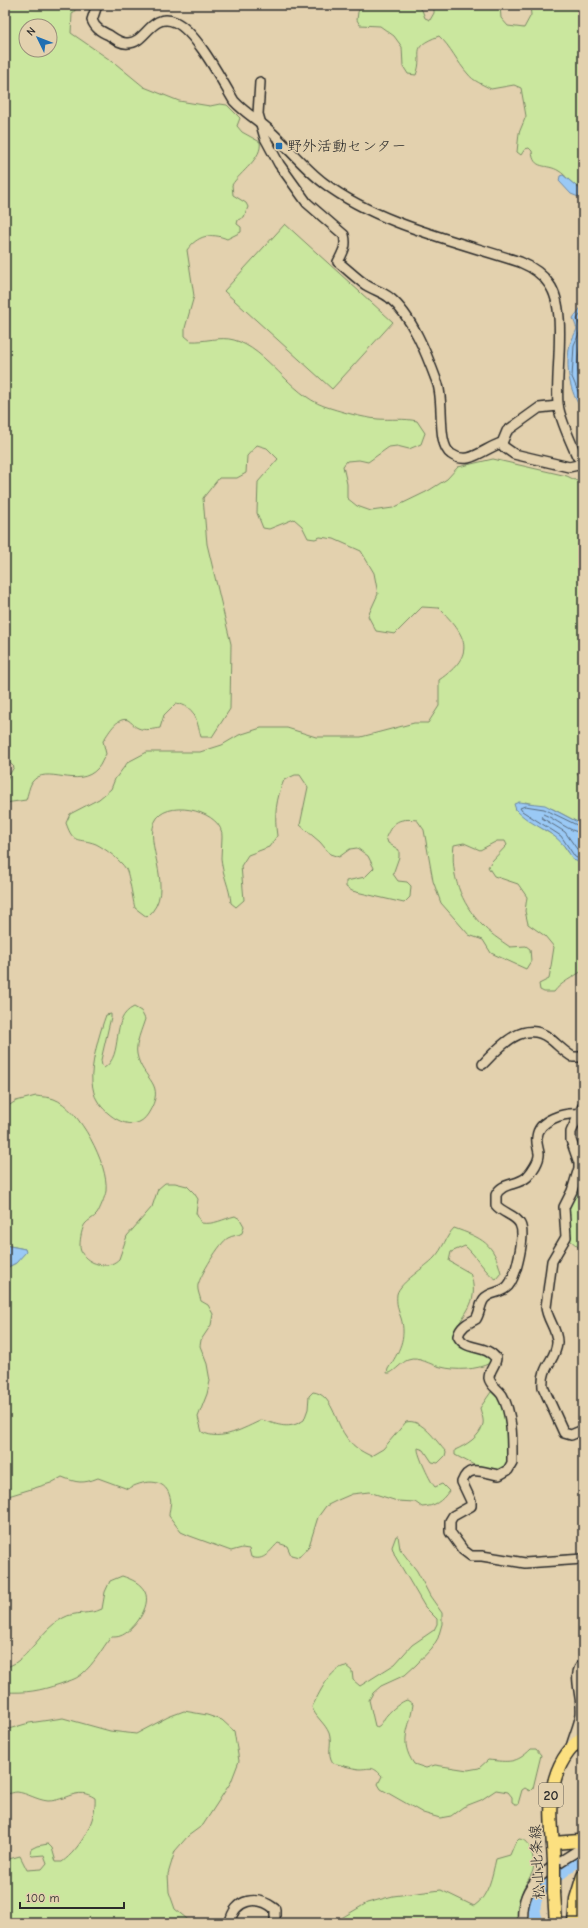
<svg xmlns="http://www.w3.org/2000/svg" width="588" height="1928" viewBox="0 0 588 1928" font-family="'Comic Neue','Klee One',sans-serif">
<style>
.green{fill:#cae79e;stroke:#7a8964;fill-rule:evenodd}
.water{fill:#9ac9f5;stroke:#6e8aa4}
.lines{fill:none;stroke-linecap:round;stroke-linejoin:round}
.shore{stroke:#576a7c;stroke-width:1}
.river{stroke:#9ac9f5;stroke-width:12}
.minor-casing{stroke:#2b2b2b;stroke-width:12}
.major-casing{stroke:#2b2b2b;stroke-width:15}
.minor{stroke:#e3d1ae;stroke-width:9}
.major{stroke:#fce080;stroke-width:12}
.major-bridge-casing{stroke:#2b2b2b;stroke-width:15;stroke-linecap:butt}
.major-bridge{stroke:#fce080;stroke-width:12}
.poi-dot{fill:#1f6fb2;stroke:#e3d1ae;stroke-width:1.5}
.labels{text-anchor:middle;stroke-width:3;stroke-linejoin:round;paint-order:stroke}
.shield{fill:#e3d1ae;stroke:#625d52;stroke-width:1}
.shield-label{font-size:14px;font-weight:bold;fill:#2b2b2b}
.poi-label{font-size:15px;fill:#2b2b2b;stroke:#e3d1ae;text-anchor:start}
.street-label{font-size:15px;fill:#2b2b2b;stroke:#e3d1ae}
</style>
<rect width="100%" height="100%" fill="#e3d1ae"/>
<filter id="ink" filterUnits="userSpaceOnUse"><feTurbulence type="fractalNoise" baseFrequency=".025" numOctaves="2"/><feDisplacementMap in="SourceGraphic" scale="8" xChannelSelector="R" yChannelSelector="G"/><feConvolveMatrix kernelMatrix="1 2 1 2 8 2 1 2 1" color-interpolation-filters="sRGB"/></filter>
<g filter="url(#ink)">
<g class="green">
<path d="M5,5H79L72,14L71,33L116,64L144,87L179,101L210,106L220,104L227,105L240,118L237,126L242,132L260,142C263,158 240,172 232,185L233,195L246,203L248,207L244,217L238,220L237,224L241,227V232L227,239C211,232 197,236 187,250L194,296L185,328V336L191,341C205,342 220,336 234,340C267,349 290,394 324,406C339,411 363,418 378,419C391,420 404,418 417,421L425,433L421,444L409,449L397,446L389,447L368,462L359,460L347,461L343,466L347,484V498L357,506L371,511L393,508L428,491L447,479L458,467L493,459L567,476L583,484V762L577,773L583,780V825L553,809L525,802L538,826L559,839L569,853L579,862L583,869V970C573,978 561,982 554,992H544L540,990L539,984L549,979L554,947L545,936L528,924L525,911L527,897L518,884L494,876L488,867L491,862L507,845L505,841H497L480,850L464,843L454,845C450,874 461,903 481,924C489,933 500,940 510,947L526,946L530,949L531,961L526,969L491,953L483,940L469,935L441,903L433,881L424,830L417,820C399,818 393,821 386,837L388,843L399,850V857L393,874L398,881L407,882L411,886L410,897L404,903L352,891L346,887V881L365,877L374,868L368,856L357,848L350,849L339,857L330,854L320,842L300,825L308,787L300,775H295L284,780C276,799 274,816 277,836L269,847L248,855L241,866L244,900L236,907L231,903C230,888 222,874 221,858C221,851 222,844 222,837C224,812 171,799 157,818C140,841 179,890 147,917L135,908C133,901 129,874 126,869C120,860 106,849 96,844C78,837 74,846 66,823L70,814L99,799L111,789L115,779L128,762L147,752H200L222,745L239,735L261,728H287L316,737H361L414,723H428L439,706V680C477,654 467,636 439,608L422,607L395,634L376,631L368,616L378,594L374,573L361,551L334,539L320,537L315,539L308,538L302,526L294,519L269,529L263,528L257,513L258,482L278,459L267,448L257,445L247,456L246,473L237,478H219L203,498L207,544L231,644L230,709L212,737H201C196,719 196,707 176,703L164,715L160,728C154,729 145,731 138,728C134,727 132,722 128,720C117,716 108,734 103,741L106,754C103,758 101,765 98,768C78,791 46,763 32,782C29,787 28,794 26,800L5,803V782L14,767L9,762L5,761ZM26,26H50V50H26Z"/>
<path d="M362,5H416L422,10L425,18L430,20L434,13V5H500L501,18L508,26L524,28L531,15L530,5H583V185L578,187C571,184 566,175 559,171C547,163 533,171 532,151L529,148L525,149L521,155L517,152L519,133L526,116L521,88L514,85L491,89C484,85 473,81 468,74C457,62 451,47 439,36C407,48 425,52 416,75L408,74L403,66L402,47L394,36L380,26L360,25L357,20L358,12Z"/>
<path d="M285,224L393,322L332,389L224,291Z"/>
<path d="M134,1007L141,1011L145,1019C142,1029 135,1044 137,1054C142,1081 168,1082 148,1114C134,1136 106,1116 97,1100C94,1096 93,1088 92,1083C90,1066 100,1031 106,1015L111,1014V1017L101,1060L102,1066L104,1068C125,1055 109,1018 134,1007Z"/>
<path d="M36,1096C42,1097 49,1097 54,1099C79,1108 109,1165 106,1191C105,1197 100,1209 97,1214C94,1218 88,1220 85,1224C82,1228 80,1239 80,1245C79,1259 99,1268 111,1264C114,1263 117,1261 119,1259L127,1236L152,1207L158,1189L165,1183H175L187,1186L194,1193L198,1199L196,1213L201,1223C214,1225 223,1219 235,1216L240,1219L244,1226L242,1233C238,1236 233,1235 228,1238C220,1242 200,1276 198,1285C197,1290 200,1296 201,1301L208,1305L213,1314L211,1325L201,1340L200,1346L207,1364L210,1381L207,1394L198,1417L202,1432C221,1442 244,1428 262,1420C279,1425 289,1430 304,1420L308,1409L309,1396L313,1392C332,1394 335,1421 345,1435C351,1445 360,1451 371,1456L383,1449L406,1422C422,1418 436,1441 446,1452L445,1456L438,1463L432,1462L424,1450L418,1448C417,1454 431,1483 435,1487L442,1484L449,1491C441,1502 435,1506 422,1507L415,1502L397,1501L369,1492L352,1494L338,1500L326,1506L318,1517L309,1546L299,1557L291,1555L287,1546L278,1543C269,1551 265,1562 251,1557L249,1549L242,1548L231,1551L190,1536L181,1532L169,1516C169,1510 172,1502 170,1497C165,1476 141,1481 128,1489L98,1478C83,1484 77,1483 62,1477L51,1483L5,1497V1270L8,1267L16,1263L25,1249L5,1245V1108L16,1101Z"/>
<path d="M582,1184L583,1185V1253C577,1244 572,1243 566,1236C567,1218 561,1191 582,1184Z"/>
<path d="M454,1228C482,1238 494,1243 501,1273L496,1279C487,1275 475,1254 465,1246L451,1252L449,1261L470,1273C480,1301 466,1310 454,1332L456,1338L493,1354L490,1363C477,1370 456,1371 441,1367C430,1365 419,1356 408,1360C402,1362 396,1370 390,1373H387L388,1369C399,1352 407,1338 401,1318C398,1310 396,1303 397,1294C400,1282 426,1267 434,1258C443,1249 446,1236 454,1228Z"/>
<path d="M494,1391L505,1404L511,1436L507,1467L495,1472L478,1467L455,1455V1450C466,1445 480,1437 483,1424C484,1419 481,1413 480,1408L491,1392Z"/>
<path d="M396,1536H398L400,1549L417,1571L430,1596L442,1613V1624L438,1638L432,1648L416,1665L405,1675L381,1686L373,1693L369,1700L375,1726L377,1727C383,1724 383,1719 387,1715C391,1710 402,1701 407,1700L413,1704C410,1730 398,1740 414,1764L426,1768L435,1765L468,1770L479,1768L488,1760C509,1762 516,1764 531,1749H536L541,1755L533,1788L530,1791L525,1788L522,1790L518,1804H515L512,1802V1797L508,1792L496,1790L481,1800L463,1807L451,1816L440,1818L423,1813L381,1789L378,1784L382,1776C372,1765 371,1769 359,1769C351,1768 341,1765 333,1763C326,1752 333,1745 329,1733C325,1723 315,1717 312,1707C319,1694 330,1668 346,1666L352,1671L353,1680L360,1686L395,1664L412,1645L434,1630L437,1624V1619L425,1607L395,1556L392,1547Z"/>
<path d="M122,1576C131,1579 141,1583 145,1592C152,1606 133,1632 120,1636C118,1637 114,1637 111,1637C101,1650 94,1664 82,1674C75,1680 68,1681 60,1684C39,1691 27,1693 5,1692V1668C31,1659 39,1630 63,1618C75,1611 90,1615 102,1609L105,1592L110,1581Z"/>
<path d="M184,1711L207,1715L222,1720L234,1731L239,1761L231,1782L203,1825L188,1836L175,1851L168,1874L169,1892L175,1909L192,1923H5V1860L20,1856L27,1870L42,1869L47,1863L44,1855L32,1856L30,1854L31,1849L37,1846L48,1844L52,1848L56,1862H62C80,1849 97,1820 95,1798C77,1786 66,1801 48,1801C37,1800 27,1793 17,1792C14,1792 9,1794 5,1794V1730L29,1723L63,1718L110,1731L136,1734L168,1717Z"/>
<path d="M519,1839C527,1840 529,1843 531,1851C539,1875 527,1875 521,1895C518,1905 520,1913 519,1923H333L367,1903L393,1896L441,1890L474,1906C489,1896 492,1876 496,1859L510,1855L515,1843Z"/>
</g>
<g class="water">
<path d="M563,175L582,191L583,201L581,198L571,194L559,181L560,176Z"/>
<path d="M583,305V411C569,392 565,366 570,344C572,339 575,334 577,329L573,318Z"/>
<path d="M519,802L545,805L583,825V869L579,862L573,860C557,828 538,832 516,810L514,804Z"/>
<path d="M5,1245L25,1249L26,1252L16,1263L8,1267L5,1270Z"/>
</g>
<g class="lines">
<g class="shore">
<path d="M583,311L577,319L581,329L574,345L572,377L583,403"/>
<path d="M583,338C576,356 576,374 583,391"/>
<path d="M583,828L544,809L525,806L520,808L522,811L561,836L575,857L583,861"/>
<path d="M583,833C569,832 556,819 543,814L541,816L542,818L565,832L579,852L583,854"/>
</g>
<path class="river" d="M538,1923C532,1909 534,1900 542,1888L583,1856"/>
<defs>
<g id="minor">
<path d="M97,5L92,20C95,28 100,31 109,35C115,39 121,44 128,43C146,43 151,12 175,22C196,31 222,81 234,101C245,113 258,120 269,130C288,147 303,167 324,183C378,224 456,241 520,262C532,267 542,273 549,284C568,309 555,373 558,404C559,415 572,445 577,456L583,462"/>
<path d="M260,82L258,114L265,138L279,164L307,203L344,235C347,246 343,252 338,262C347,269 356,278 366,285C374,290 383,292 390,298C412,316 427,355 437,382C445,400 436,444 451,454C469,467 485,447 502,443"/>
<path d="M502,443L504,447L514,454L569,467L583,464"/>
<path d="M502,443L507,431L539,408L558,406"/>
<path d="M483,1064C499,1047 524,1019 549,1038C557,1044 564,1052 573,1057H583"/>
<path d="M583,1106L571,1132V1140L579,1163V1168L572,1191L564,1207L566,1237L552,1261L546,1307C547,1320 558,1330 557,1343C556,1360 541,1366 543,1387L564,1433L571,1435L583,1430"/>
<path d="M579,1114C564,1113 539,1119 537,1137C536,1143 538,1147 539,1153C540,1160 532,1172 527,1177C517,1186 502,1182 496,1195V1205C502,1213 516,1215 520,1224C526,1235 516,1277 508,1286C501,1294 490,1291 484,1299C480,1304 480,1313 476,1319C468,1323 461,1326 458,1336C466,1352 484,1343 496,1358C496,1365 489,1370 489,1378C490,1385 498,1389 502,1395C513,1415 512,1441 512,1463L508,1470L499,1475C484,1473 469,1463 462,1482L471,1501V1506L453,1516L450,1521V1532L463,1550L471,1556H482L525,1563L583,1559"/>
<path d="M571,1747C574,1736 579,1725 581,1714C583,1698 571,1672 583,1664"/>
<path d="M230,1923C234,1898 258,1895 275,1909V1923"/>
<path d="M523,1923C519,1880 552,1868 583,1847"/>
</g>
<g id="major">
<path d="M553,1843L579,1841L583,1843"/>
<path d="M554,1863C552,1816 541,1771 583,1737"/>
<path d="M554,1893L556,1923"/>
<path d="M574,1923L576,1899L583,1876"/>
</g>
</defs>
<use href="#minor" class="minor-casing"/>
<use href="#major" class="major-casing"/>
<use href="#minor" class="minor"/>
<use href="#major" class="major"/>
<defs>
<path id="major-bridge" d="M554,1863V1893"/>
</defs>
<use href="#major-bridge" class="major-bridge-casing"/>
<use href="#major-bridge" class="major-bridge"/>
</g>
</g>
<rect class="poi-dot" x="275" y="142" width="8" height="8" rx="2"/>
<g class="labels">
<rect class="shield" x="539" y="1783" width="24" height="24" rx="3"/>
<g class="shield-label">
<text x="551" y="1800">20</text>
</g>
<g class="poi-label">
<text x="287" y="151">野外活動センター</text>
</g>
<g class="street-label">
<text transform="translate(537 1862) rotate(-93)" y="5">松山北条線</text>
</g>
</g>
<rect width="588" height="1928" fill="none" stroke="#e3d1ae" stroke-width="20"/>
<rect x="10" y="10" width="568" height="1908" fill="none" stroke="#2b2b2b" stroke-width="1.5" filter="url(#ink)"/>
<g transform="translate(38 38) rotate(313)"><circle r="19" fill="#e3d1ae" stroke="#998f7a"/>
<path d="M0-3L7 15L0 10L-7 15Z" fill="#1f6fb2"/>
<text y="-6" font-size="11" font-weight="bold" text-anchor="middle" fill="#2b2b2b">N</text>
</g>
<path d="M20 1902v6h104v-6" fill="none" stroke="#2b2b2b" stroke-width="2"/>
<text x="26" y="1902" font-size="12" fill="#2b2b2b" stroke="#e3d1ae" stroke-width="3" paint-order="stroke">100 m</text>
</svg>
